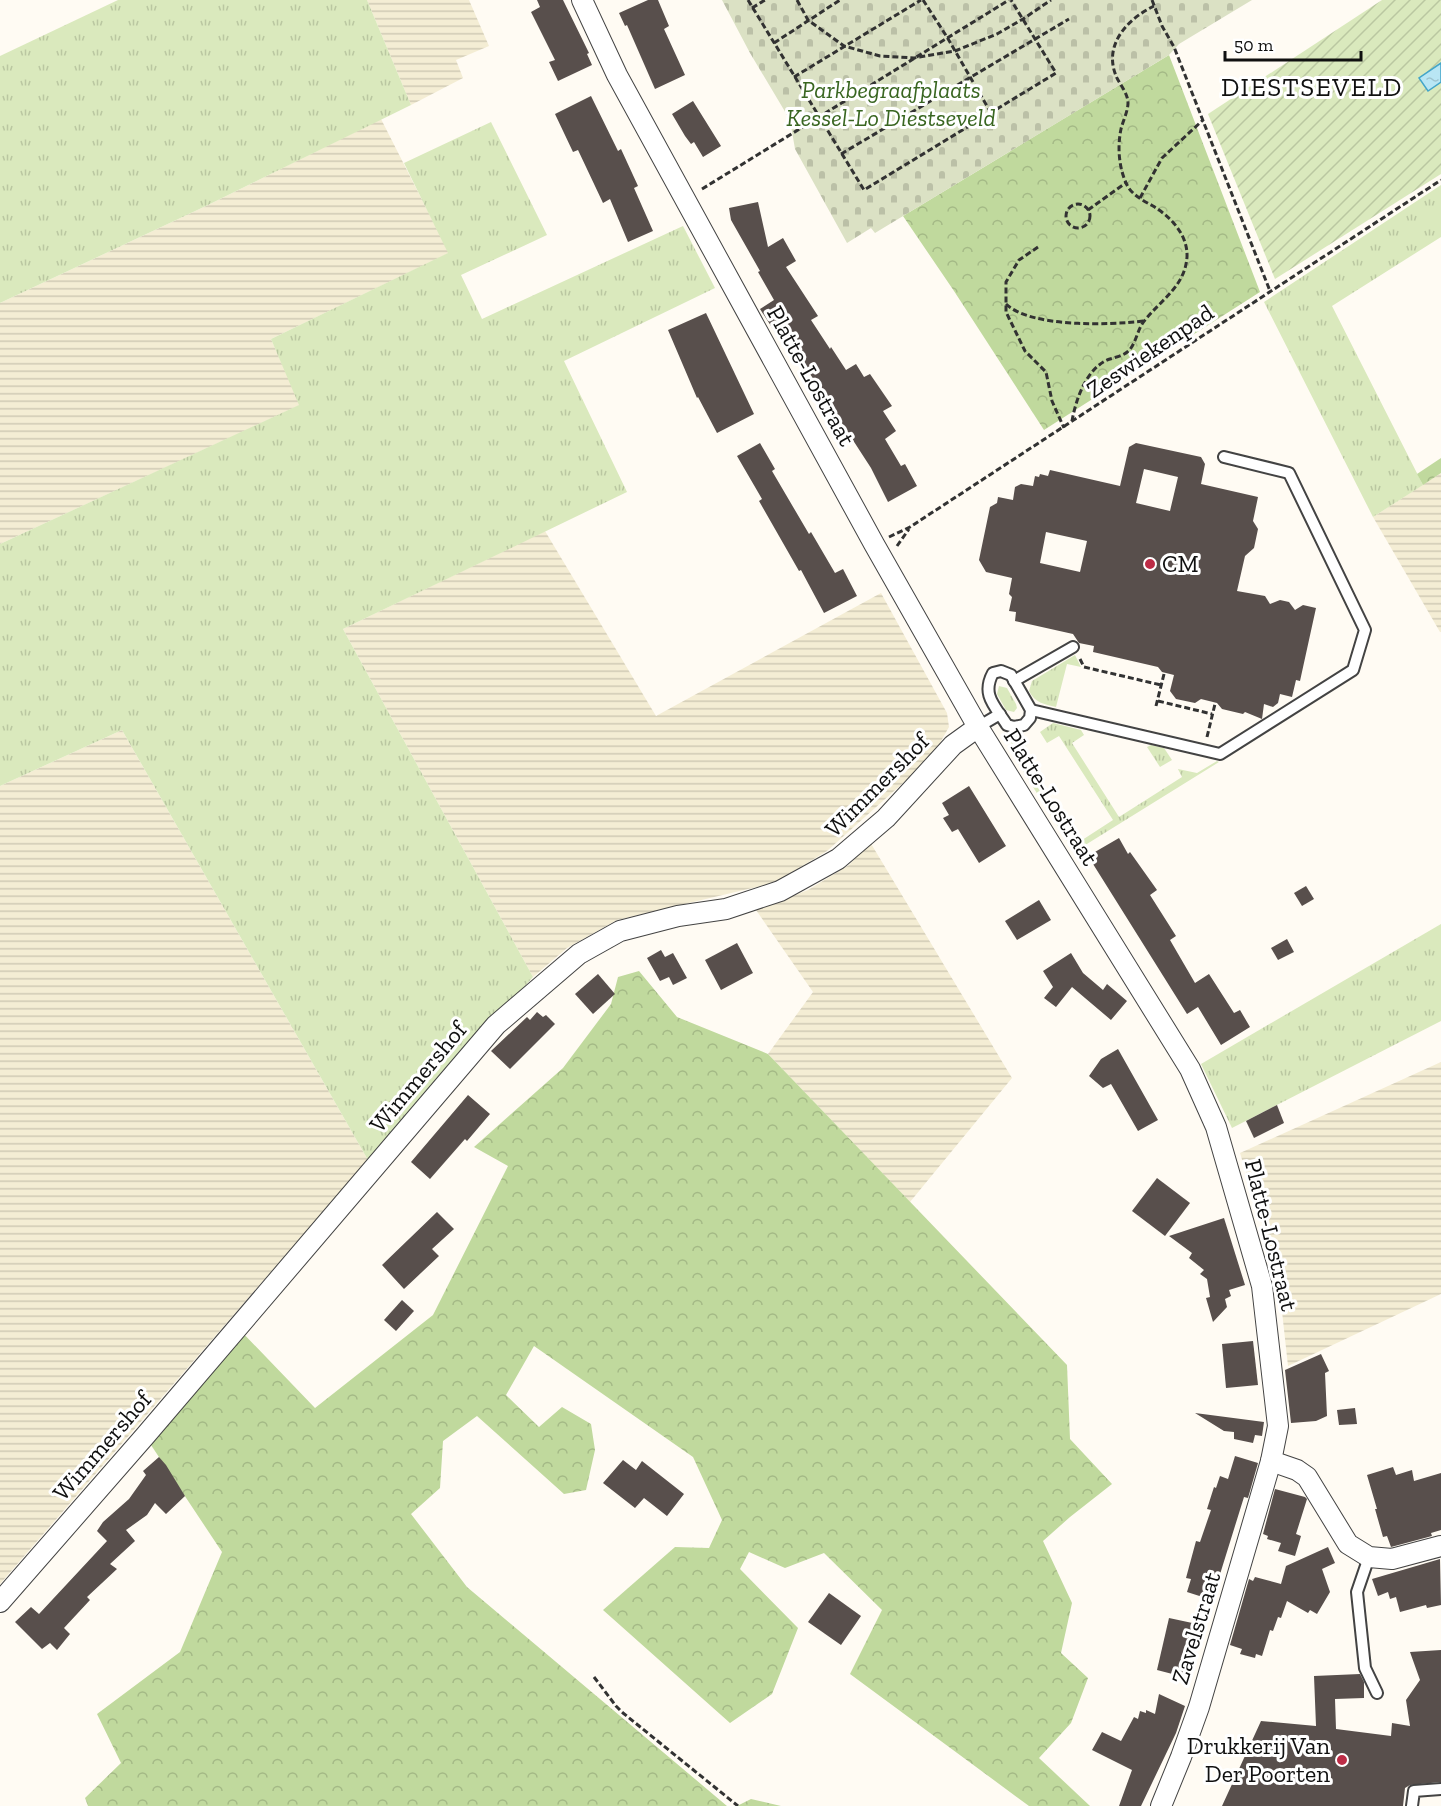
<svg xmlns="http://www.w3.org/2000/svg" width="1441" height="1806" viewBox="0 0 1441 1806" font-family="'Zilla Slab',serif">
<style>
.farmland{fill:url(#farmland-rules)}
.grass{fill:url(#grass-tufts)}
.forest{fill:url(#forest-crowns)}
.cemetery{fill:url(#cemetery-stones)}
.garden{fill:url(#garden-furrows)}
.water{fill:url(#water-ripples);stroke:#43a5c9;stroke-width:1.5}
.building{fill:#584f4c;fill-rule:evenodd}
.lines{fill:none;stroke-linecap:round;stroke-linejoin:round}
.lane-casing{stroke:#434343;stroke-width:14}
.street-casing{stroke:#434343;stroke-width:22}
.path{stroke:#323232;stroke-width:3;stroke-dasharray:6 3;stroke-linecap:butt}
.lane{stroke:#fff;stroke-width:10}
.street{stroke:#fff;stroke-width:20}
.poi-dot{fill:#bc2c46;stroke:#fff;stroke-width:2}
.labels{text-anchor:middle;stroke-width:6;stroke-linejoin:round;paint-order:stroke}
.park-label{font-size:24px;font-style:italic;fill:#396621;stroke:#fff}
.street-label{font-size:24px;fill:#101010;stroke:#fff}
.poi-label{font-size:24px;fill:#101010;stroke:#fff;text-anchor:start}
.neighbourhood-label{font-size:26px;letter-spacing:1.5px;fill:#101010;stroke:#fff}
</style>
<defs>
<pattern id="farmland-rules" width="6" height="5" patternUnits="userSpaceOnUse" patternTransform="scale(1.5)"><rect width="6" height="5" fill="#f4edd4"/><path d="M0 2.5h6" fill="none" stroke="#d0cab5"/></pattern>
<pattern id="grass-tufts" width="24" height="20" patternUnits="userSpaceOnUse" patternTransform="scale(1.5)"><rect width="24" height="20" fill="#dae9bd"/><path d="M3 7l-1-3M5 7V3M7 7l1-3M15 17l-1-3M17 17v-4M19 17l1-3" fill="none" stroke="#bac7a1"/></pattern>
<pattern id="forest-crowns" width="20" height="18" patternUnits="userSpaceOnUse" patternTransform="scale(1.5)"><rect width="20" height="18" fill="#c0d99d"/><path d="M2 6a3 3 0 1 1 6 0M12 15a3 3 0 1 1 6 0" fill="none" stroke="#a4b986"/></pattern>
<pattern id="cemetery-stones" width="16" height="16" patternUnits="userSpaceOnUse" patternTransform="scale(1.5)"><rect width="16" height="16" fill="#dbe1c4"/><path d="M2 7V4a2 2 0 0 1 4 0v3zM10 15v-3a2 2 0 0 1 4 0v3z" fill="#bbc0a7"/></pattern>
<pattern id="garden-furrows" width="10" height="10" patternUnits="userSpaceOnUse" patternTransform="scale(1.5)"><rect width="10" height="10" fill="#dae9bd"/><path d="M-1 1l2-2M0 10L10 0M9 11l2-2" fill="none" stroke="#bac7a1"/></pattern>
<pattern id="water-ripples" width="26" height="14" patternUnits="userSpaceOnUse" patternTransform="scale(1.5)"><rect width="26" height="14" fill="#b9e6f4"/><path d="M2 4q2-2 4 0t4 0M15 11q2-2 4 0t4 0" fill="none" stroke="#9ec4d0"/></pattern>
</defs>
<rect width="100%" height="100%" fill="#fffbf3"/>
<g class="farmland">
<path d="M367,0H469L489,46L456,60L463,78L411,105Z"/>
<path d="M381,119L449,253L271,339L300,405L0,544V303L208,205Z"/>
<path d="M1441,473V632H1440L1373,517Z"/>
<path d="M545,531L656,716L881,593L947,713L949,727L932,757L827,851L774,883L617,920L567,948L533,977L343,629Z"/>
<path d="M122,730L368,1160L0,1584V786Z"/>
<path d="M870,842L1012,1078L910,1202L768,1054L813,992L756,910L808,890L849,865Z"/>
<path d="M1441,1062V1294L1288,1366L1278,1275L1240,1153Z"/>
</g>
<g class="grass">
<path d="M118,0H367L411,105L208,205L0,303V56Z"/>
<path d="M491,122L547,235L461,275L482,319L683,226L715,288L564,361L627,492L343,629L533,977L368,1160L122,730L0,786V544L299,405L271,339L448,253L404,163Z"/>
<path d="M1441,185V237L1332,306L1423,485L1373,517L1264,302Z"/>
<path d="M1075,655L1081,667L1067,664L1056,707C1044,704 1035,703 1029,691L1032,681Z"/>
<path d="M999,686L1007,688L1016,704L1017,708L1014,712L1006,710L997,694Z"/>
<path d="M1053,723L1081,730L1084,735L1072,743L1119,817L1182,777L1178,769L1197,773L1217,761L1219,762L1074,852L1009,749L1013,746L1006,735L1013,731L1018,732L1028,744L1017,752L1076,844L1113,820L1059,736L1047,743L1040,732Z"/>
<path d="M1151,745L1164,748L1172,760L1160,767L1147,747Z"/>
<path d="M1441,924V1021L1232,1128L1201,1064Z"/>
</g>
<g class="forest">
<path d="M1169,55L1260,292L1044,430L954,291L903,216Z"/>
<path d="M1441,458V473L1423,485L1417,474Z"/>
<path d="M639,971L677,1017L768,1054L1067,1365L1070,1439L1112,1484L1070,1517L1043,1541L1072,1603L1061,1653L1088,1678L1071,1723L1039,1758L1090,1806H1029L850,1674L882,1610L824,1553L785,1568L749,1552L740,1569L798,1628L772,1694L730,1723L603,1610L675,1547L709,1548L722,1520L693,1457L534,1346L506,1395L539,1427L562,1407L591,1424L595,1450L586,1490L564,1494L477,1416L443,1441L440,1488L411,1514L467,1587L727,1806H88L85,1798L121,1763L97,1714L180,1652L222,1552L145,1436L238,1328L315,1408L433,1315L508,1166L474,1147L563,1068L611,1004L618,977Z"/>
<path d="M751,1799L781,1806H737Z"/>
</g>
<path class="cemetery" d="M722,0H1252L1179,44L1169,55L875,233L871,228L847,243L795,149L790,120L750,53Z"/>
<path class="garden" d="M1382,0H1441V174L1275,279L1208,114Z"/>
<path class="water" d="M1441,63V82L1428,91L1419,78Z"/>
<g class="building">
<path d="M537,0H563L589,53L587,54L592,65L558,81L549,62L555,60L531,12L540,7Z"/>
<path d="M648,0H658L669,26L664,29L685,75L655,89L627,25L625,26L619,13Z"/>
<path d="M591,96L618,151L621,149L638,186L634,188L653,231L628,242L610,199L603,203L578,150L573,152L555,114Z"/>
<path d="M693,101L721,146L703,157L694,142L691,144L685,136L672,114Z"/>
<path d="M758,202L768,247L783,238L796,261L786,267L818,316L811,320L830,349L831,347L846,370L856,364L864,377L870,374L892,406L883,411L896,431L885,439L901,466L905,464L917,486L888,502L871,468L801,360L806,357L790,334L780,340L760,309L774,300L758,272L760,271L731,220L729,208Z"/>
<path d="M706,313L754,414L717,433L698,397L697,398L668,330Z"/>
<path d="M760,443L775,469L772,471L809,534L811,532L835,573L843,569L857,596L824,613L801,570L799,571L759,501L762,499L737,456Z"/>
<path d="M1136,443L1201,457L1205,464L1201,484L1258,497L1253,521L1258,529L1254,548L1245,556L1237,591L1265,596L1270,604L1280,600L1289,602L1295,610L1303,605L1316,608L1300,681L1296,680L1292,697L1280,694L1278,703L1273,707L1264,704L1262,719L1245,712L1243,714L1222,709L1217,703L1201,699L1195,703L1176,699L1170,691L1174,675L1162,672L1158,667L1093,652L1094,646L1079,643L1073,634L1015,621L1016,612L1009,611L1012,597L1009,594L1012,578L986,572L979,560L990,507L997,503L998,497L1013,500L1015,487L1021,484L1033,486L1035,476L1039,477L1040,474L1048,476L1050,470L1120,486L1129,447ZM1144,469L1178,477L1170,511L1136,503ZM1046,532L1087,541L1080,572L1040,563Z"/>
<path d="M969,786L1006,846L979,863L958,829L952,832L943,818L949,815L942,803Z"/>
<path d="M1119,838L1128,854L1130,852L1157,890L1150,895L1176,936L1170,940L1195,983L1209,974L1234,1013L1240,1010L1250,1027L1221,1045L1198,1007L1187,1014L1088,856Z"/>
<path d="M1306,886L1314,899L1302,906L1294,893Z"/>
<path d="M1039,900L1051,920L1017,940L1005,921Z"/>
<path d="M1287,939L1294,952L1278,960L1271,948Z"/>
<path d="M737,943L753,973L721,990L705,960Z"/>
<path d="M661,950L665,957L673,953L687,978L673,985L669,977L660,981L647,958Z"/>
<path d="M1071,953L1083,973L1103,990L1107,984L1127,1001L1111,1020L1072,987L1056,1007L1044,998L1053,987L1043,971Z"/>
<path d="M598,974L615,994L593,1014L575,994Z"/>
<path d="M537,1012L543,1017L546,1015L555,1024L510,1069L491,1051L527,1017L530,1020Z"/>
<path d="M1118,1049L1158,1120L1138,1131L1111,1084L1103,1088L1089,1076L1101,1059Z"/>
<path d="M468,1095L490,1114L467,1141L465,1139L430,1179L411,1162Z"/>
<path d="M1277,1105L1284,1123L1254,1138L1246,1121Z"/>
<path d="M1157,1178L1190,1203L1165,1236L1132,1211Z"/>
<path d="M437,1212L454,1229L432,1249L439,1256L404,1289L382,1265Z"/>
<path d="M1224,1218L1245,1285L1229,1290L1231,1296L1225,1299L1227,1307L1213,1322L1206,1298L1210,1297L1207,1279L1200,1274L1204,1270L1189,1258L1192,1253L1169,1236Z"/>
<path d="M402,1300L414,1311L396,1331L384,1320Z"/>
<path d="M1253,1341L1258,1385L1226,1388L1222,1344Z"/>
<path d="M1321,1354L1329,1371L1325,1373L1327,1416L1316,1421L1291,1423L1285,1370Z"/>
<path d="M1355,1408L1357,1424L1339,1425L1337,1410Z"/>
<path d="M1195,1413L1264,1422L1262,1436L1255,1435L1253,1443L1234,1439V1432L1224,1431Z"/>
<path d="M1235,1456L1258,1463L1248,1498L1244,1497L1212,1600L1187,1592L1191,1579L1186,1578L1196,1541L1200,1542L1211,1510L1207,1509L1214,1487L1216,1488L1220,1476L1228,1479Z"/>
<path d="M159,1457L166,1465L185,1496L166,1514L155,1503L147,1515L126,1530L135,1541L110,1564L117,1569L87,1597L90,1600L64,1628L70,1634L57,1650L50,1643L42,1649L15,1622L31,1607L39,1614L107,1541L97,1531L103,1522L129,1499L146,1475L143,1471Z"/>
<path d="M623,1460L636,1470L642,1461L684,1494L667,1516L644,1498L635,1508L603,1483Z"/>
<path d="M1393,1467L1396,1475L1412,1470L1414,1481L1441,1473V1530L1431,1533L1432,1536L1391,1547L1387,1536L1383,1537L1375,1509H1377L1367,1475Z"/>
<path d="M1275,1489L1305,1497L1307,1499L1296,1534L1301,1536L1295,1556L1278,1551L1281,1543L1267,1539L1268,1536L1263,1534Z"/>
<path d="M1328,1547L1335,1563L1322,1569L1330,1592L1317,1614L1310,1610L1308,1613L1287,1601L1281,1618L1278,1617L1273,1631L1270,1630L1262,1656L1256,1654L1255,1658L1240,1654L1242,1649L1230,1645L1249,1579L1253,1581L1255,1577L1281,1584L1286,1566Z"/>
<path d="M1440,1559L1441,1605L1427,1608L1426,1605L1400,1612L1396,1597L1390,1599L1388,1592L1378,1596L1372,1579Z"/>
<path d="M829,1593L861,1616L841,1645L808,1622Z"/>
<path d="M1169,1618L1197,1624L1184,1677L1157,1670Z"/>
<path d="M1441,1650V1782L1410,1785L1405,1788L1403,1806H1222L1261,1721L1316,1726L1314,1676L1360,1674L1364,1682V1698L1335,1699L1336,1729L1391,1736L1392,1723L1410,1726L1406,1700L1420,1680L1410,1652Z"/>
<path d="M1159,1694L1185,1706L1176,1733L1141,1806H1119L1132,1770L1092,1750L1102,1732L1121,1741L1134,1717L1138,1719L1140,1711L1146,1713V1710L1155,1714Z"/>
</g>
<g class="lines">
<defs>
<g id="lane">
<path d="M1001,671L1011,675L1031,710L1030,718L1024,725L1014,727L1007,725C995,706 981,695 993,673Z"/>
<path d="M1014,681L1073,647"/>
<path d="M1031,710L1220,754L1353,670L1365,630L1289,473L1224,457"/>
<path d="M978,727L1000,714"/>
<path d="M1369,1557L1357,1592L1365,1668L1377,1693"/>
<path d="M1412,1806L1414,1791L1441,1789"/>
</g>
<g id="street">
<path d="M582,0L617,75L874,544L978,727L1190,1069L1216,1127L1262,1286L1278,1426L1271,1461L1199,1707L1181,1757L1161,1806"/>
<path d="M1271,1461L1297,1470L1307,1477L1348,1544L1369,1557L1392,1559L1441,1546"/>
<path d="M0,1602L145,1436L496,1025L579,954L620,931L678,916L726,909L780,891L838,859L886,818L953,745L978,727"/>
</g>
</defs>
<use href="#lane" class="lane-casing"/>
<use href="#street" class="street-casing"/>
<g class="path">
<path d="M748,0L864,190L1056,73L1011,0"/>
<path d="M797,0L808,20L844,46L880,56L914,58L955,51L997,34L1023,19L1051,0"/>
<path d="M923,0L947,37L991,113"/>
<path d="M1152,0L1162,26L1174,47L1270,291"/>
<path d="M752,8L765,0"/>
<path d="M774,43L840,0"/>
<path d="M794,77L921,0"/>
<path d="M841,154L1069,19"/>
<path d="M702,189L1009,0"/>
<path d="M1140,198L1162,158L1203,120"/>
<circle cx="1078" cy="216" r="12"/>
<path d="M1088,210L1127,182"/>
<path d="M1038,247L1019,260L1006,282V312L1025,351L1046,372L1052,401L1064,428"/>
<path d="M1006,304C1031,328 1110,325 1144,321"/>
<path d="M1072,421C1076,399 1086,370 1107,360C1115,357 1126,356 1131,348C1137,339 1138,328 1145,320C1162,299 1185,286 1187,257C1188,235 1171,217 1153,206C1144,201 1134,196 1128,187C1119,170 1117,148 1121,129C1123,121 1128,111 1128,103C1128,94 1121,86 1117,78C1102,46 1127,19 1154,6"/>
<path d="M889,537L910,527L1441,180"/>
<path d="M897,546L909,529"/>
<path d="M1080,659L1084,667L1161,685"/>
<path d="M1158,701L1212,714"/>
<path d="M1156,706L1164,674"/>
<path d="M1207,737L1215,704"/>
<path d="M594,1677L616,1706L623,1713L738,1806"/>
</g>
<use href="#lane" class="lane"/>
<use href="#street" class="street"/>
</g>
<g class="poi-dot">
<circle cx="1150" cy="564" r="6"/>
<circle cx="1342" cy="1760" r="6"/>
</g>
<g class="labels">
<g class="park-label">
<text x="891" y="98">Parkbegraafplaats<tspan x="891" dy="28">Kessel-Lo Diestseveld</tspan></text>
</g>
<g class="street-label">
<text transform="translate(1150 351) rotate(-34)" y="8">Zeswiekenpad</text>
<text transform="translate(811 376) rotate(61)" y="8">Platte-Lostraat</text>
<text transform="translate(877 785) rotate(-45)" y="8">Wimmershof</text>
<text transform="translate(1051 797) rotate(58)" y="8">Platte-Lostraat</text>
<text transform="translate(418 1077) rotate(-50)" y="8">Wimmershof</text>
<text transform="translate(1271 1235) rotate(76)" y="8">Platte-Lostraat</text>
<text transform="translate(102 1446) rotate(-49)" y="8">Wimmershof</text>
<text transform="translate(1196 1628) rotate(-73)" y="8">Zavelstraat</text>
</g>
<g class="poi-label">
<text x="1162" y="572">CM</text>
<text x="1330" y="1754" text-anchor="end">Drukkerij Van<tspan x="1330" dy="28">Der Poorten</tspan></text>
</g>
<g class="neighbourhood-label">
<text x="1312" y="96">DIESTSEVELD</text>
</g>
</g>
<path d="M1225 51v9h136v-9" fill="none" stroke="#101010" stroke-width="3"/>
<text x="1234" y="51" font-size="18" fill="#101010" stroke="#ffffff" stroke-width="4.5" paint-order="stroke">50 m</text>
</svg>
